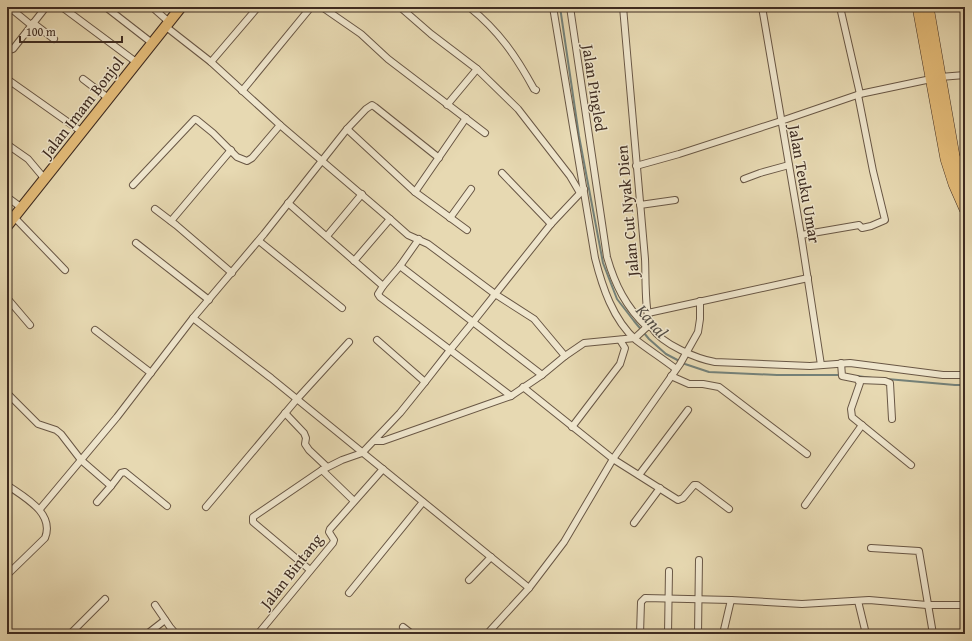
<svg xmlns="http://www.w3.org/2000/svg" width="972" height="641" viewBox="0 0 972 641" font-family="'Gentium Book Plus',serif">
<style>
.lines{fill:none;stroke-linecap:round;stroke-linejoin:round}
.stream{stroke:#748179;stroke-width:2}
.street-casing{stroke:#695745;stroke-width:8}
.primary-casing{stroke:#3f2c21;stroke-width:12}
.highway-casing{stroke:#3f2c21;stroke-width:12}
.street{stroke:#efe6cd;stroke-width:6}
.primary{stroke:#e4bc79;stroke-width:10}
.highway{stroke:#e4bc79;stroke-width:11}
.labels{text-anchor:middle;stroke-width:3;stroke-linejoin:round;paint-order:stroke}
.street-label{font-size:16px;fill:#3f2c21;stroke:#efe6cd}
.water-label{font-size:17px;font-style:italic;fill:#554f46;stroke:#efe6cd}
</style>
<rect width="100%" height="100%" fill="#e7d9b2"/>
<filter id="stains"><feTurbulence type="fractalNoise" baseFrequency=".005" numOctaves="4"/><feColorMatrix values="0 0 0 0 .2 0 0 0 0 .09 0 0 0 0 .02 0 0 0 .5 -.17"/></filter>
<radialGradient id="worn" r=".72"><stop offset=".6" stop-color="#630" stop-opacity="0"/><stop offset="1" stop-color="#630" stop-opacity=".3"/></radialGradient>
<g class="lines">
<g class="stream">
<path d="M560,7L579,136L603,263L617,299L634,321L649,339L666,354L685,364L709,372L777,375H840"/>
<path d="M857,376L872,378"/>
<path d="M887,379L955,385H965"/>
</g>
<defs>
<g id="street">
<path d="M9,7L31,25"/>
<path d="M62,7L136,62"/>
<path d="M152,7L169,22"/>
<path d="M322,7L361,34L388,59L485,133"/>
<path d="M400,7L431,34L477,69L518,109L570,176L580,193"/>
<path d="M469,7C499,31 516,56 534,89L536,90"/>
<path d="M553,7L595,258C602,286 613,320 636,340C649,350 663,359 676,369"/>
<path d="M570,7L607,257C615,285 626,307 647,327"/>
<path d="M623,7C630,91 638,175 645,259C646,274 644,316 652,328C662,344 697,359 715,362L810,366L850,363L943,375H965"/>
<path d="M762,7L801,235L821,365"/>
<path d="M840,7L860,94"/>
<path d="M107,8L152,43"/>
<path d="M33,23L54,39"/>
<path d="M165,26L211,62L280,125L390,219L408,235L428,244L495,294L534,319L565,356"/>
<path d="M7,51L13,49L46,7"/>
<path d="M211,62L258,7"/>
<path d="M940,77L965,75"/>
<path d="M7,79L82,132"/>
<path d="M83,79L108,98"/>
<path d="M242,91L311,7"/>
<path d="M447,105L477,69"/>
<path d="M347,129L415,192L467,230"/>
<path d="M8,145L28,159L44,178"/>
<path d="M636,166L679,154L781,121L860,94L931,79"/>
<path d="M502,173L551,224"/>
<path d="M744,179L760,173L789,165"/>
<path d="M133,185L195,119L197,120L213,133L237,157L247,161L252,158L280,125"/>
<path d="M415,192L466,118"/>
<path d="M7,197L22,208"/>
<path d="M288,203L383,286L378,294L380,297L511,396"/>
<path d="M640,205L675,200"/>
<path d="M155,209L176,225L232,273"/>
<path d="M14,217L65,270"/>
<path d="M450,218L471,189"/>
<path d="M171,221L231,150"/>
<path d="M801,235L859,225L862,228L871,226L885,220L873,171L858,95"/>
<path d="M327,236L362,194"/>
<path d="M259,241L342,308"/>
<path d="M136,243L209,300"/>
<path d="M354,261L390,219"/>
<path d="M400,266L542,375"/>
<path d="M383,286L400,266L419,239"/>
<path d="M7,298L30,325"/>
<path d="M648,313L808,278"/>
<path d="M193,318L271,378L529,588"/>
<path d="M95,330L151,373"/>
<path d="M377,340L425,382"/>
<path d="M841,363L842,376L857,379L860,383L851,409L852,417L911,465"/>
<path d="M671,376L689,384H703L719,387L807,454"/>
<path d="M859,380L885,381L890,383L892,419"/>
<path d="M523,387L613,459L678,500L683,498L694,485H697L729,509"/>
<path d="M7,393L38,424L56,430L61,434L81,460L111,486L121,473L125,472L167,506"/>
<path d="M285,413L304,433L306,438L305,444L309,450L327,467"/>
<path d="M572,427L620,364L625,348L620,340"/>
<path d="M374,441H383L511,396L542,375L565,356L584,343L635,338L650,324"/>
<path d="M322,470L354,501"/>
<path d="M639,475L688,410"/>
<path d="M7,485C24,497 55,513 45,538L7,575"/>
<path d="M97,502L111,486"/>
<path d="M805,505L862,425"/>
<path d="M206,507L297,399L349,342"/>
<path d="M40,509L117,417L193,318L264,234L347,129L366,109L372,105L375,107L439,158"/>
<path d="M634,523L660,488"/>
<path d="M871,548L919,551L933,634"/>
<path d="M310,570L253,522V517L322,470L342,460L362,453L400,413L425,382L450,350L473,322L551,224L584,189"/>
<path d="M469,580L491,557"/>
<path d="M349,593L423,502"/>
<path d="M858,601L866,634"/>
<path d="M155,605L170,627L176,634"/>
<path d="M403,627L412,634"/>
<path d="M70,634L105,599"/>
<path d="M147,634L165,620"/>
<path d="M258,634L333,543L334,540L329,532L330,529L383,469"/>
<path d="M487,634L529,588L564,542L613,459L680,364L698,332L700,319V301"/>
<path d="M640,634L641,602L645,598L731,600L802,604L869,600L927,605H965"/>
<path d="M668,634L669,571"/>
<path d="M698,634L699,560"/>
<path d="M723,634L731,600"/>
</g>
<path id="primary" d="M7,226L181,7"/>
<g id="highway">
<path d="M918,7L946,159L954,184L965,209"/>
<path d="M928,7L954,156L965,189"/>
</g>
</defs>
<use href="#street" class="street-casing"/>
<use href="#primary" class="primary-casing"/>
<use href="#highway" class="highway-casing"/>
<use href="#street" class="street"/>
<use href="#primary" class="primary"/>
<use href="#highway" class="highway"/>
</g>
<g class="labels">
<g class="street-label">
<text transform="translate(595 88) rotate(81)" y="6">Jalan Pingled</text>
<text transform="translate(82 107) rotate(-52)" y="6">Jalan Imam Bonjol</text>
<text transform="translate(805 184) rotate(80)" y="6">Jalan Teuku Umar</text>
<text transform="translate(627 211) rotate(-95)" y="6">Jalan Cut Nyak Dien</text>
<text transform="translate(291 571) rotate(-52)" y="6">Jalan Bintang</text>
</g>
<g class="water-label">
<text transform="translate(652 321) rotate(49)" y="6">Kanal</text>
</g>
</g>
<rect width="972" height="641" fill="none" stroke="#e7d9b2" stroke-width="24"/>
<rect x="8" y="8" width="956" height="625" fill="none" stroke="#3f2c21" stroke-width="2"/>
<rect x="12" y="12" width="948" height="617" fill="none" stroke="#3f2c21"/>
<path d="M20 36v6h102v-6" fill="none" stroke="#3f2c21" stroke-width="2"/>
<text x="26" y="36" font-size="12" fill="#3f2c21" stroke="#efe6cd" stroke-width="3" paint-order="stroke">100 m</text>
<rect width="100%" height="100%" filter="url(#stains)"/>
<rect width="100%" height="100%" fill="url(#worn)"/>
</svg>
